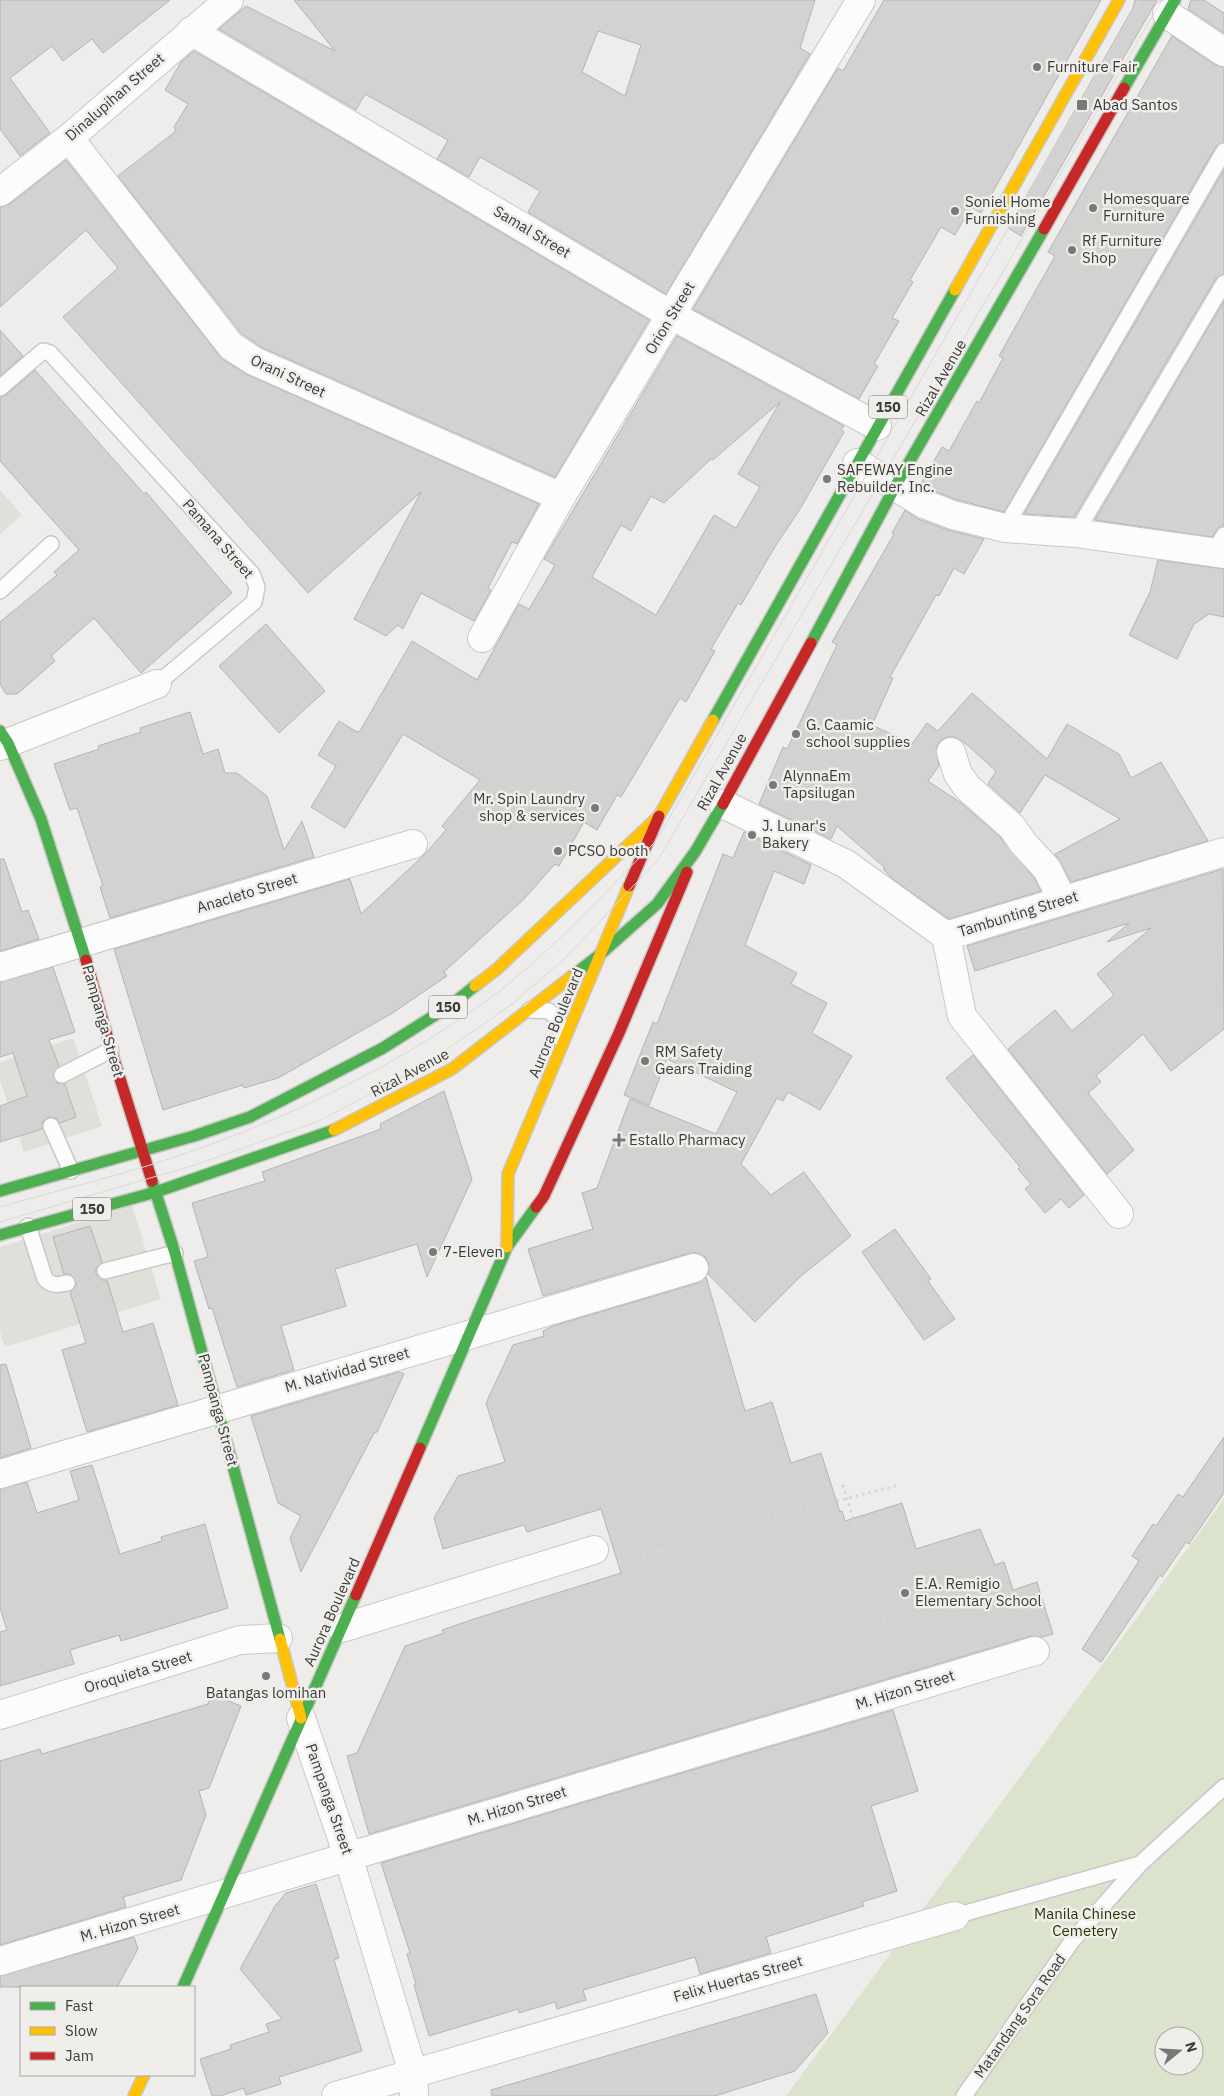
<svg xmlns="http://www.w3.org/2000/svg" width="1224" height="2096" viewBox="0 0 1224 2096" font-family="'IBM Plex Sans',sans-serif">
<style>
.built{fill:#e0dfd9}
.green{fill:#dbe3cd;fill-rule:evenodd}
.building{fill:#d2d2d1;stroke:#b5b4b3;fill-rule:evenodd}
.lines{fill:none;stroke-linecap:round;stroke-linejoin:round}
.lane-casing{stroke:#c9c8c7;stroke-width:18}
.street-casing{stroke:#c9c8c7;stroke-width:30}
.fast-casing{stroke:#c9c8c7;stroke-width:14}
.slow-casing{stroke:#c9c8c7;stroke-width:14}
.jam-casing{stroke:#c9c8c7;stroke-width:14}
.path{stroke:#d8d7d7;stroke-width:3;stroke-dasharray:2.5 4;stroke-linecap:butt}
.lane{stroke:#fcfcfc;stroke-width:15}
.street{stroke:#fcfcfc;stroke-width:28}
.fast{stroke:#4caf50;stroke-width:11}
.slow{stroke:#ffc107;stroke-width:11}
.jam{stroke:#c62828;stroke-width:11}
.tram{stroke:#dad9d9;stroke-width:1}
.poi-dot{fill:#7a7978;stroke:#efeeeb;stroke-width:2}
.labels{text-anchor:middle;stroke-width:5;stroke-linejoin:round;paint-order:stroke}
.shield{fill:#efeeeb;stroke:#71716f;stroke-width:1}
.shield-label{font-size:14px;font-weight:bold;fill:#3b3b3a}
.poi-label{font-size:15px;fill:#3b3b3a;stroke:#efeeeb;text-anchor:start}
.street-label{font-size:15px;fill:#3b3b3a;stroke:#efeeeb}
.park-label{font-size:15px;fill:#293600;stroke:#efeeeb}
</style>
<rect width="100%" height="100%" fill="#eeedec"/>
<g class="built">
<path d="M0,490L22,515L0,534Z"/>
<path d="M73,1038L102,1126L24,1152L0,1081V1062Z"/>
<path d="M132,1206L161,1299L5,1347L0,1332V1247Z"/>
</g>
<path class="green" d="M1224,1499V2096H786ZM1164,2036H1194V2066H1164Z"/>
<g class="building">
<path d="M0,0H170L103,53L92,39L63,61L52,46L10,78L50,133L20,156L0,129Z"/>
<path d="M294,0H815L800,48L810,54L666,294L528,212L540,191L480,157L469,177L437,159L448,140L365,94L356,110L219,29L246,6L335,51ZM598,31L641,45L625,96L582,72Z"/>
<path d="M884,0H1101L981,213L971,207L955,235L941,227L910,280L913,282L892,318L899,321L874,364L878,366L859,399L693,309L838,68L843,71Z"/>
<path d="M1135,0H1157L1021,236L1008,228L1133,8Z"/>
<path d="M1191,0H1204L1224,13V33L1188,9Z"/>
<path d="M1172,36L1215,65L1224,67V142L1216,146L1004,512L958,500L931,490L921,484L942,447L949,451L977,401L979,403L1003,358L999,356L1055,256L1048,252Z"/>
<path d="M194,51L649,320L555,477L261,347L242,334L118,176L176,131L174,127L188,104L165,90L181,62Z"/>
<path d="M66,160L222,359L248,375L539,504L517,544L512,542L488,588L491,590L474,621L421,593L403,629L398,625L386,636L354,619L421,492L308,593L63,317L118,268L86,230L0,307V207L10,204Z"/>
<path d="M1224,170V274L1216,278L1074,517L1024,514Z"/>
<path d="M1224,301V526L1219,527L1212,537L1095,520Z"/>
<path d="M0,330L23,356L0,376Z"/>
<path d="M677,336L844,426L841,430L844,432L800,509L776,545L741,605L738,603L711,649L715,651L686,702L680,698L621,797L617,795L597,830L584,822L559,866L555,864L524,899L444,972L447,976L391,1014L278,1078L244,1088L243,1085L163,1110L114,949L350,879L361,914L425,854L446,830L442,826L480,780L403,734L345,828L311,807L336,766L318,755L339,721L357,732L360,731L412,641L477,680L519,604L529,609L555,565L544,559ZM780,402L738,474L760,487L736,528L714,515L656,615L592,577L621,525L631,531L651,496L664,503L711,459L713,460Z"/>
<path d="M35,370L144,494L146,492L232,593L141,673L94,618L51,656L55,661L17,694H6L0,684V622L57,575L54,572L79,550L0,461V397L6,395Z"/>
<path d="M905,510L918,519L948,530L984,539L964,574L954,568L939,596L936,595L890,677L893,678L872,725L912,744L927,723L938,731L972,693L1047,759L1067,724L1119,754L1131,778L1161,762L1208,841L1071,882L1055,854L1120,819L1045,775L1020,813L988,784L996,771L965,743L955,737H947L940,741L936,748L939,766L928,781L961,803L1000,837L1034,878L1041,891L949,919L894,880L883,869L885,868L837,826L831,839L759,804L783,747L787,749L837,645L832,642L894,534L892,533Z"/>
<path d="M1158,560L1224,569V617L1209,614L1194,624L1177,659L1129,635L1150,592Z"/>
<path d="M266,624L325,691L279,733L219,666Z"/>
<path d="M190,712L203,754L218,749L225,773H237L267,796L284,850L302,821L314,857L110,918L100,887L103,886L77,808L70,810L54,764L99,749L98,746L141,732L140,728Z"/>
<path d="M744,832L811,865L804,884L774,871L745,945L797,973L791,984L827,1003L812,1033L852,1056L820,1110L788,1092L783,1101L777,1098L741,1164L771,1195L804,1172L851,1236L801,1276L755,1322L708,1274L709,1263L704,1256L697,1253H690L543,1296L528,1249L593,1229L582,1193L597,1188L630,1099L716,1134L737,1092L667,1059L649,1105L624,1095L653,1022L657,1024L723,854L733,858Z"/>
<path d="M0,859H4L22,912L28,910L39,939L0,951Z"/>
<path d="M1223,869L1224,1029L1171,1071L1143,1034L1096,1076L1101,1082L1088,1093L1134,1150L1107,1174L1008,1049L1055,1010L1072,1031L1114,995L1097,974L1151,928L1107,942L1129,923L975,971L967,946Z"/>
<path d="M53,967L75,1032L49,1040L59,1066L53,1075L57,1083L65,1084L76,1117L60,1123L56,1118L48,1117L43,1121L42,1129L0,1142V1106L27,1096L13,1053L0,1057V982Z"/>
<path d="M973,1055L1084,1195L1069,1208L1061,1199L1045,1213L1025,1189L1031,1184L1018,1169L1020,1167L946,1078Z"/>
<path d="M444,1091L472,1179L427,1277L417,1244L335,1269L346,1306L281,1326L294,1370L237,1387L212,1308L209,1309L194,1261L208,1257L192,1203L265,1181L262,1172L381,1129L380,1124Z"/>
<path d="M90,1226L102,1262L96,1268V1274L102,1280H107L123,1332L153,1323L178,1405L87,1432L62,1350L86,1343L70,1292L76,1286V1282L70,1274H64L53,1237Z"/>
<path d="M895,1229L916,1258L931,1279L928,1281L955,1319L924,1340L862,1252Z"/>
<path d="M706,1277L745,1411L772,1402L791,1463L821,1453L840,1512L842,1511L845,1521L902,1503L916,1549L980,1529L995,1565L1004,1562L1013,1590L1037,1582L1053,1634L1042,1637L1031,1636L369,1834L347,1756L357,1753L405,1646L444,1633L442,1630L474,1619L621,1573L601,1509L527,1532L524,1525L443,1549L434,1518L458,1476L505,1462L486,1403L513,1345L544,1336L543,1331L553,1326L698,1283Z"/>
<path d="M6,1364L31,1448L0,1458V1365Z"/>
<path d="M399,1372L404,1374L377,1432L374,1433L301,1572L290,1538L301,1516L278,1503L251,1416Z"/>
<path d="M1224,1437V1493L1189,1544L1186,1542L1162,1577L1160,1575L1101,1662L1082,1649L1139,1561L1132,1556L1153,1524L1156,1526L1178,1494L1183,1497Z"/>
<path d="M92,1465L120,1554L162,1541L161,1537L205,1524L228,1608L121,1641L119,1635L70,1650L74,1664L0,1686V1632L7,1630L0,1608V1489L27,1482L37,1513L79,1500L70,1471Z"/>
<path d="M211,1694L241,1706L209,1788L199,1791L206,1815L181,1880L123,1897L126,1907L0,1945V1761L40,1749L42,1754L208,1704Z"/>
<path d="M893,1710L918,1791L871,1806L897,1891L862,1902L864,1906L766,1937L771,1953L700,1974L695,1957L583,1990L586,2000L557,2009L555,2002L519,2013L518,2009L429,2036L414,1985L416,1984L407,1954L410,1953L381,1863Z"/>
<path d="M316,1884L339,1958L334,1960L362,2051L279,2077L281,2084L246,2095L244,2088L220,2096H212L200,2059L231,2049L230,2045L269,2032L266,2024L282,2019L240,1969L275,1906L286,1893Z"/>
<path d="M134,1937L138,1949L117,1987H0V1976Z"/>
<path d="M816,1994L828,2033L795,2071L753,2084L715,2096H492L491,2090Z"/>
</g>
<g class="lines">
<defs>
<g id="lane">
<path d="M0,388L43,351L50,353L252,574L257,587L254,602L157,684"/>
<path d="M1005,528L1224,151"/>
<path d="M1076,533L1224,283"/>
<path d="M1214,552L1224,535"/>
<path d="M0,591L51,544"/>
<path d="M530,1010L549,1011L558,1019L562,1040"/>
<path d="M62,1075L111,1050"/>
<path d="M51,1126L71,1171"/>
<path d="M28,1226L45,1279C52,1286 57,1285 67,1283"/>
<path d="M105,1271L175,1253"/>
<path d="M955,1916L1140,1864"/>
<path d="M964,2096L1072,1941L1140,1864L1224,1787"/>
</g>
<g id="street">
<path d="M1167,14L1224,52"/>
<path d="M191,31L671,315L877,426"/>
<path d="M69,138L231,346L254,361L561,497"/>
<path d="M0,192L69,138L229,0"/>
<path d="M857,463L924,504L953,515L1005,528L1076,533L1224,554"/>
<path d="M482,638L561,497L861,0"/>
<path d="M0,746L157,684"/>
<path d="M951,752L958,774L967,787L1012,827L1023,843L1047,869L1063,901"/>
<path d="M723,804L846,864L946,936L1224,852"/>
<path d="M946,936L962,1016L1119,1214"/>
<path d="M0,967L413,844"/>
<path d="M0,1474L694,1268"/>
<path d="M342,1628L594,1550"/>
<path d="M0,1715L240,1640L278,1638"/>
<path d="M301,1718L348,1856L413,2073L414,2096"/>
<path d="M0,1961L1035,1651"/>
<path d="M336,2096L955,1916"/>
</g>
<g id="fast">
<path d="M1124,88L1175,0"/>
<path d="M811,643L896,485L1044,229"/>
<path d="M713,720L955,290"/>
<path d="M0,731L8,743L41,819L86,960"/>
<path d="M571,977L603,952L657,904L695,852L723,804"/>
<path d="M152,1181L175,1253L280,1639"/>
<path d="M0,1191L194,1136L250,1117L383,1048L451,1005L475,986"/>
<path d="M0,1235L156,1192L334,1130"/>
<path d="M420,1448L507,1247L536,1207"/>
<path d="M183,1987L356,1595"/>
</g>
<g id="slow">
<path d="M955,290L1119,0"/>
<path d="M475,986L497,969L659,816L713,720"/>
<path d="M334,1130L452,1069L571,977"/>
<path d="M507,1247L508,1174L629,886"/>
<path d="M280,1639L301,1718"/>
<path d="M134,2096L144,2075"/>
</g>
<g id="jam">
<path d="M1044,229L1124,88"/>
<path d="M723,804L811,643"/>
<path d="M629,886L659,816"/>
<path d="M86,960L111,1050L152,1181"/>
<path d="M536,1207L544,1196L619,1033L687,872"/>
<path d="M356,1595L420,1448"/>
</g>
</defs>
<use href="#lane" class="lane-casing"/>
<use href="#street" class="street-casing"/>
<use href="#fast" class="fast-casing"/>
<use href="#slow" class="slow-casing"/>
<use href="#jam" class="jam-casing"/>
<g class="path">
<path d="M843,1485L897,1664"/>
<path d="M618,1563L779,1516L899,1485"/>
</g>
<use href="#lane" class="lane"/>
<use href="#street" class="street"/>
<use href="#fast" class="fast"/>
<use href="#slow" class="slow"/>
<use href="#jam" class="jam"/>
<g class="tram">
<path d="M0,1207C65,1188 132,1173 195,1150C297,1114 394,1066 482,1004C546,958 600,897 656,841L1139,0"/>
<path d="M0,1222L198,1164L319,1121L420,1068L511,1005L563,960L658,860L1162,0"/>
</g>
</g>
<g class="poi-dot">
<circle cx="1037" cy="67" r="5"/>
<rect x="1076" y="99" width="12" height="12" rx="2.5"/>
<circle cx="1093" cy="208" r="5"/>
<circle cx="955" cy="211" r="5"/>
<circle cx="1072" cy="250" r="5"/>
<circle cx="827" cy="479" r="5"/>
<circle cx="796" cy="734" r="5"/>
<circle cx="773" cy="785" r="5"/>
<circle cx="595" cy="808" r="5"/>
<circle cx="752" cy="835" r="5"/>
<circle cx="558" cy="851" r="5"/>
<circle cx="645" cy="1061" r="5"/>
<path d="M616.5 1132.5h5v5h5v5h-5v5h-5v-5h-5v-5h5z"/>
<circle cx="433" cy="1252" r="5"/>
<circle cx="905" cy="1593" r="5"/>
<circle cx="266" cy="1676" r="5"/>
</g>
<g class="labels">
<g class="shield">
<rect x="869" y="395.5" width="38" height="23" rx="4"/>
<rect x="429" y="995.5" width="38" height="23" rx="4"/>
<rect x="73" y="1197.5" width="38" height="23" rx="4"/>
</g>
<g class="shield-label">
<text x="888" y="412">150</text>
<text x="448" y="1012">150</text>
<text x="92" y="1214">150</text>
</g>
<g class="poi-label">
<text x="1047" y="72">Furniture Fair</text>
<text x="1093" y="110">Abad Santos</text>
<text x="1103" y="204">Homesquare<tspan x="1103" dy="17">Furniture</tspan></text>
<text x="965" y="207">Soniel Home<tspan x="965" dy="17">Furnishing</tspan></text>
<text x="1082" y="246">Rf Furniture<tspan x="1082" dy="17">Shop</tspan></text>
<text x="837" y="475">SAFEWAY Engine<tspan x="837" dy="17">Rebuilder, Inc.</tspan></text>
<text x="806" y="730">G. Caamic<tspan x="806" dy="17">school supplies</tspan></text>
<text x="783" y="781">AlynnaEm<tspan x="783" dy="17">Tapsilugan</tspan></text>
<text x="585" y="804" text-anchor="end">Mr. Spin Laundry<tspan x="585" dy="17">shop &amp; services</tspan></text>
<text x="762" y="831">J. Lunar's<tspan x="762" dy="17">Bakery</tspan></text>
<text x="568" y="856">PCSO booth</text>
<text x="655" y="1057">RM Safety<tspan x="655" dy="17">Gears Traiding</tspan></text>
<text x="629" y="1145">Estallo Pharmacy</text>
<text x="443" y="1257">7-Eleven</text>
<text x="915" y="1589">E.A. Remigio<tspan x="915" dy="17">Elementary School</tspan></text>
<text x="266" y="1698" text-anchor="middle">Batangas lomihan</text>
</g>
<g class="street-label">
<text transform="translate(115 97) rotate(-41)" y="5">Dinalupihan Street</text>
<text transform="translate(532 232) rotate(31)" y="5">Samal Street</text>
<text transform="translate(670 318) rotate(-59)" y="5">Orion Street</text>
<text transform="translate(288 376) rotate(25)" y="5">Orani Street</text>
<text transform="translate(941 378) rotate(-60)" y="5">Rizal Avenue</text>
<text transform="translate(218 539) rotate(49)" y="5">Pamana Street</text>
<text transform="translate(722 772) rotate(-61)" y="5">Rizal Avenue</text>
<text transform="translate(247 893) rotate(-17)" y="5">Anacleto Street</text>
<text transform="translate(1018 914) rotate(-17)" y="5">Tambunting Street</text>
<text transform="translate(103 1021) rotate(74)" y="5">Pampanga Street</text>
<text transform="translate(556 1023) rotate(-67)" y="5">Aurora Boulevard</text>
<text transform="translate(410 1073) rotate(-28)" y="5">Rizal Avenue</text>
<text transform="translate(347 1370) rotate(-16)" y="5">M. Natividad Street</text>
<text transform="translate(218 1410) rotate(75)" y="5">Pampanga Street</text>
<text transform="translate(332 1612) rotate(-66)" y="5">Aurora Boulevard</text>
<text transform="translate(138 1672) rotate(-17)" y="5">Oroquieta Street</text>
<text transform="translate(905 1690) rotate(-17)" y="5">M. Hizon Street</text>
<text transform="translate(329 1799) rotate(71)" y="5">Pampanga Street</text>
<text transform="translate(517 1806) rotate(-17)" y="5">M. Hizon Street</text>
<text transform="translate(130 1923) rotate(-16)" y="5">M. Hizon Street</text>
<text transform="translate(738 1979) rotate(-16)" y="5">Felix Huertas Street</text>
<text transform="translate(1020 2016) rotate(-55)" y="5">Matandang Sora Road</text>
</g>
<g class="park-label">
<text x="1085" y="1919">Manila Chinese<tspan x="1085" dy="17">Cemetery</tspan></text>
</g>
</g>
<rect x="20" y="1986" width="175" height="90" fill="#efeeeb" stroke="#a7a6a4"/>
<rect x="30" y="2002" width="25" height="8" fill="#4caf50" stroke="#a7a6a4"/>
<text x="65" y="2011" font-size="15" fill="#3b3b3a">Fast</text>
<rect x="30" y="2027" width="25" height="8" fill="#ffc107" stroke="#a7a6a4"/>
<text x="65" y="2036" font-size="15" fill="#3b3b3a">Slow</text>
<rect x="30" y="2052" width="25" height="8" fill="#c62828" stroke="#a7a6a4"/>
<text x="65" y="2061" font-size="15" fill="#3b3b3a">Jam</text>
<g transform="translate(1179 2051) rotate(72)"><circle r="24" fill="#efeeeb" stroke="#a7a6a4"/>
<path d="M0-4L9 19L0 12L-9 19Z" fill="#7a7978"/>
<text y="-8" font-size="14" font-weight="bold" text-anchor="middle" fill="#3b3b3a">N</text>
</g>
</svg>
